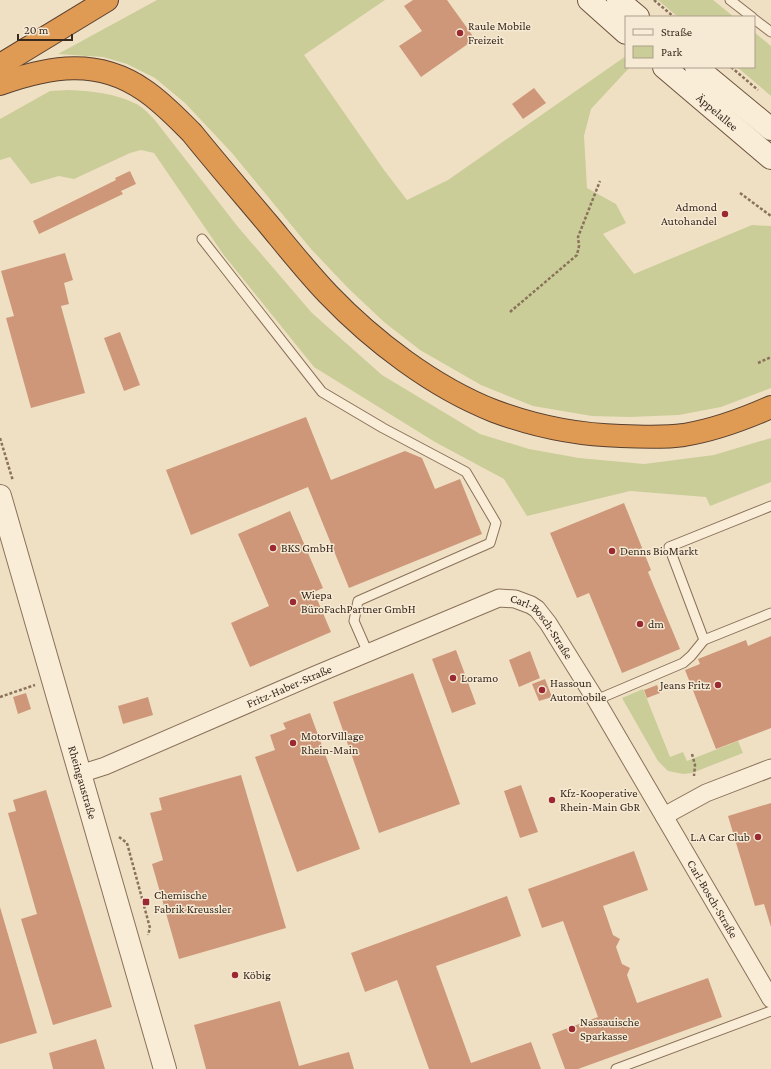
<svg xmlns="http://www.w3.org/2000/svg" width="771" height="1069" viewBox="0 0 771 1069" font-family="'Crimson Pro',serif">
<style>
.green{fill:#cacd98}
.building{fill:#ce9779}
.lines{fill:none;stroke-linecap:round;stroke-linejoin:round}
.service-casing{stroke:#8a715a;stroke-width:11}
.minor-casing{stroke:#8a715a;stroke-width:19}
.tertiary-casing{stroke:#8a715a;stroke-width:24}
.secondary-casing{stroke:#6c523d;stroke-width:24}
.motorway-casing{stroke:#583f2e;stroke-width:24}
.path{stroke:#8a715a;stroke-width:2.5;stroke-dasharray:3 2;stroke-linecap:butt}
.service{stroke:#f9edd8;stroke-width:9}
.minor{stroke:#f9edd8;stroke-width:17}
.tertiary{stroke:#f9edd8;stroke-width:22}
.secondary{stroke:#f9edd8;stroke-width:22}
.motorway{stroke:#df9a54;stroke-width:22}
.poi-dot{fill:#9a2931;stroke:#f6ead4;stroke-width:1.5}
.labels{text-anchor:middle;stroke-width:3;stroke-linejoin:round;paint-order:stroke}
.poi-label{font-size:12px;fill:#3a2a1e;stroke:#f6ead4;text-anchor:start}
.street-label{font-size:12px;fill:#3a2a1e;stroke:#f6ead4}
</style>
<rect width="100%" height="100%" fill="#efe0c4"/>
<g class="green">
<path d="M157,0H385L304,55L384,170L407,200L448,180L626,56V67H630L591,109L584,136L587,188L616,204L626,223L603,234L634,274L752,225L771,226V388L721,407L679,415L630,417L592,416L533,406L481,385L420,350L384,322L348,288L311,249L232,153L185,103L155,78L127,64L103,57L58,54Z"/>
<path d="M658,0H713L734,17H678Z"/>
<path d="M754,32L771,46V96L737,67H754Z"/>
<path d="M69,90C91,91 114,93 134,103C142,106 148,113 154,119L238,227L312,313L382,375L480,434L529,449L579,458L644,464L714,455L771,438V482L710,506L706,497L630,491L527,516L504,479L435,442L314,367L223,254L154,153L141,150L130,153L74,179L59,176L31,184L10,157L0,160V119L50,91Z"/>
<path d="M643,689L670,757L683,752L687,761L738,741L743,753L692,773L683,774L668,771L658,761L622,698Z"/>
</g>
<g class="building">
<path d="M413,0H447L475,39L421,77L399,46L422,31L404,6Z"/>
<path d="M534,88L546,103L523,119L512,104Z"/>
<path d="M130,171L136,184L121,191L123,194L39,234L33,221L116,180L115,178Z"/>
<path d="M65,253L73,280L64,283L69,304L61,306L85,393L31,408L6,318L14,316L1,271Z"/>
<path d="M120,332L140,385L124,391L104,338Z"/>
<path d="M306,417L331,480L405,451L422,458L435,489L460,479L482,534L349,588L308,487L191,535L166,470Z"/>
<path d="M624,503L651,570L648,572L680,649L622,673L589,593L577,598L550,533Z"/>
<path d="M290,511L323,588L314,592L331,632L250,667L231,623L269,606L238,534Z"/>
<path d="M771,636V728L716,749L685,670L700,664L698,659L746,640L748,646Z"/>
<path d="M456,650L476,704L452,713L432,659Z"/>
<path d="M530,651L540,678L519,687L509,660Z"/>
<path d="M413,673L460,804L379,833L333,702Z"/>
<path d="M545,679L552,697L539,701L532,684Z"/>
<path d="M657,685L660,693L647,698L644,690Z"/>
<path d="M26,693L31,709L18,714L13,697Z"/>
<path d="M148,697L153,715L123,724L118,706Z"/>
<path d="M310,713L360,849L297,872L255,757L275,750L270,735L286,729L283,723Z"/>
<path d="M241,775L286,928L179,959L152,864L163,860L150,813L162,810L159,798Z"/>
<path d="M521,785L538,832L520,838L504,791Z"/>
<path d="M46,790L112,1007L53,1025L21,919L37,914L8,813L16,811L13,800Z"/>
<path d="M771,803V927L764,904L755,906L728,816Z"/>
<path d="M634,851L648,890L603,906L613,935L620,939L616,947L622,964L630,968L627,975L637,1003L708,978L722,1017L578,1069H565L552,1034L598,1017L563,921L542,928L528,889Z"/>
<path d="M507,896L521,936L436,966L471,1063L531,1042L541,1069H429L397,980L365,992L351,953Z"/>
<path d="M0,907L37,1033L0,1044Z"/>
<path d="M280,1001L299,1066L349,1052L354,1069H206L194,1025Z"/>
<path d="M96,1039L105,1069H53L49,1053Z"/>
</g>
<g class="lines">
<defs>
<g id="service">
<path d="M730,0L752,17"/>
<path d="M754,19L771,32"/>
<path d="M202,239L322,392L383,428L466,472L496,523L490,543L358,601L354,621L368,653"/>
<path d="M771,506L669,547L704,640L771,613"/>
<path d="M596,700L683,663L691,656L704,640"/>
<path d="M616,1069L771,1011"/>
</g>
<g id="minor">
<path id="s1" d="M80,774L105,766L315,675L499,598L515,599L531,605L537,609L548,623L596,700L771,999"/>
<path d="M664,816L706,793L771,768"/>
</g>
<g id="tertiary">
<path id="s2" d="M0,496L165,1069"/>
</g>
<g id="secondary">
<path d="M589,0L626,33"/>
<path d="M618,0L638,17"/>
<path id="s3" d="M664,67L771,158"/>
<path d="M696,67L771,129"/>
</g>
<g id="motorway">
<path d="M0,65L107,0"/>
<path d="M0,84C50,66 98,58 144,90C162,102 177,118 192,133C217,164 243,194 269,225C288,248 307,272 328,294C373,341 433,387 494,411C534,426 578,435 621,436C642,437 663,438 684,435C714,430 744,419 771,407"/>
</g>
</defs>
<use href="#service" class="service-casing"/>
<use href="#minor" class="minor-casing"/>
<use href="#tertiary" class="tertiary-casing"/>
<use href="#secondary" class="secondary-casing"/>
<use href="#motorway" class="motorway-casing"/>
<g class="path">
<path d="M654,0L674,17"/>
<path d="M731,67L758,90"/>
<path d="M740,193L771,216"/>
<path d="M510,312L577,255L579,246L578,237L600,181"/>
<path d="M758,363L771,357"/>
<path d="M0,438L13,481"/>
<path d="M0,697L35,685"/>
<path d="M692,754L695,765L694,776"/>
<path d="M119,837L127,843L150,928L148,935"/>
</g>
<use href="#service" class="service"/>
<use href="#minor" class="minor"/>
<use href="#tertiary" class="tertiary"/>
<use href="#secondary" class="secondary"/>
<use href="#motorway" class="motorway"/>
</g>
<g class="poi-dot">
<circle cx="460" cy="33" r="4"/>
<circle cx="725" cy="214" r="4"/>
<circle cx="273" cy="548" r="4"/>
<circle cx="612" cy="551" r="4"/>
<circle cx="293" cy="602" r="4"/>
<circle cx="640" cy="624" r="4"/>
<circle cx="453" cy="678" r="4"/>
<circle cx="718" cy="685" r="4"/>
<circle cx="542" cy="690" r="4"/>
<circle cx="293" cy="743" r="4"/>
<circle cx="552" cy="800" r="4"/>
<circle cx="758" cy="837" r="4"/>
<rect x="142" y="898" width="8" height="8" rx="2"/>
<circle cx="235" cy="975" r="4"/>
<circle cx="572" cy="1029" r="4"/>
</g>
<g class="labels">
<g class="poi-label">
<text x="468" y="30">Raule Mobile<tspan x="468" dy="14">Freizeit</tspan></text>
<text x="717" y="211" text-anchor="end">Admond<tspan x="717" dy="14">Autohandel</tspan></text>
<text x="281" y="552">BKS GmbH</text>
<text x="620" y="555">Denns BioMarkt</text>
<text x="301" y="599">Wiepa<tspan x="301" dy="14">BüroFachPartner GmbH</tspan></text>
<text x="648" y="628">dm</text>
<text x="461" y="682">Loramo</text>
<text x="550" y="687">Hassoun<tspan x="550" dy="14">Automobile</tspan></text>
<text x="710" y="689" text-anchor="end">Jeans Fritz</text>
<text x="301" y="740">MotorVillage<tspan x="301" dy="14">Rhein-Main</tspan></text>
<text x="560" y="797">Kfz-Kooperative<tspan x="560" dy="14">Rhein-Main GbR</tspan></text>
<text x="750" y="841" text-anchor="end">L.A Car Club</text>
<text x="154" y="899">Chemische<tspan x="154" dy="14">Fabrik Kreussler</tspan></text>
<text x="243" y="979">Köbig</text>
<text x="580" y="1026">Nassauische<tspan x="580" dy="14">Sparkasse</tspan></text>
</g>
<g class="street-label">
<text dy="4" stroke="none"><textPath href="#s3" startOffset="70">Äppelallee</textPath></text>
<text dy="4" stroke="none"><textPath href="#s1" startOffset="510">Carl-Bosch-Straße</textPath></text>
<text dy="4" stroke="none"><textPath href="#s1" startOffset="227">Fritz-Haber-Straße</textPath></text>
<text dy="4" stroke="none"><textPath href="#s2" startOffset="298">Rheingaustraße</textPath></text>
<text dy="4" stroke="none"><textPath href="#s1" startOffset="834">Carl-Bosch-Straße</textPath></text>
</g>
</g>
<rect x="625" y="16" width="130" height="52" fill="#f6ead4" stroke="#ab9d8b"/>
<rect x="633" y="29" width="20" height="6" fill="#f9edd8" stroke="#ab9d8b"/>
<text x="661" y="36" font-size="12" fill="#3a2a1e">Straße</text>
<rect x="633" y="46" width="20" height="12" fill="#cacd98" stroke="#ab9d8b"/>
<text x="661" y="56" font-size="12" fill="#3a2a1e">Park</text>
<path d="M18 34v6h54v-6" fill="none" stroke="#3a2a1e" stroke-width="2"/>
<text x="24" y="34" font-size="12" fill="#3a2a1e" stroke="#f6ead4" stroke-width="3" paint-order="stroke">20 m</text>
</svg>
